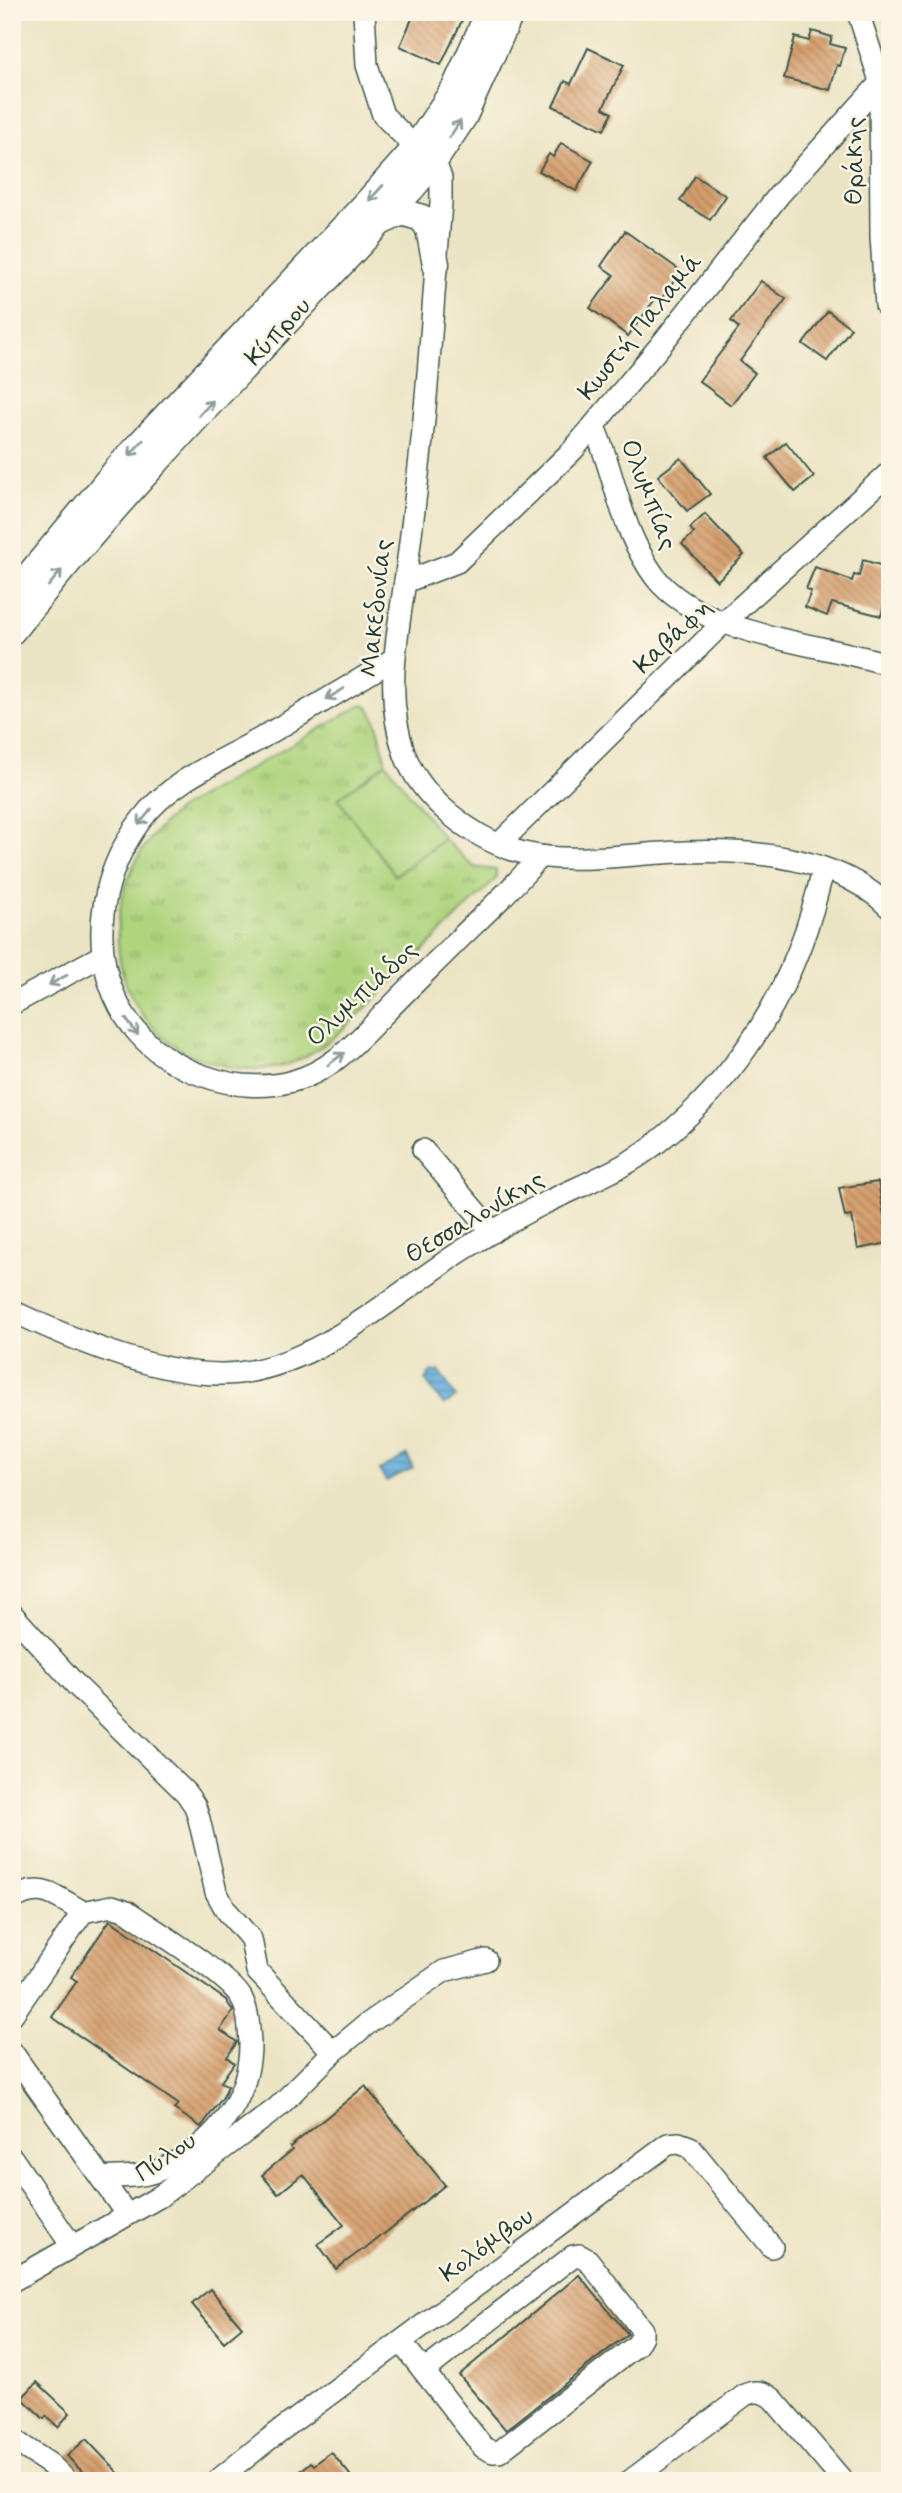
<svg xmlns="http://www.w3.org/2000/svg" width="902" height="2493" viewBox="0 0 902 2493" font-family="Mynerve,sans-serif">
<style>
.grass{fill:url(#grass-tufts);stroke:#668859;stroke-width:2}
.pitch{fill:#aed47e;stroke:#668859;stroke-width:2}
.water{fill:url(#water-rules);stroke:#427588;stroke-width:2}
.building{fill:url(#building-back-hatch)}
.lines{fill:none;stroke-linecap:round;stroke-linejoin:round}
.minor-casing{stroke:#3e564a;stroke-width:24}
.major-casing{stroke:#3e564a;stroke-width:29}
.minor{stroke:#fff;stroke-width:21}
.major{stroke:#fff;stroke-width:26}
.oneway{stroke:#8f9e9a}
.labels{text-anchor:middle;stroke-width:5;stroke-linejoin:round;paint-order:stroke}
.street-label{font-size:26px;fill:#1f3d34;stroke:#fcf5e5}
</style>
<defs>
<pattern id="grass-tufts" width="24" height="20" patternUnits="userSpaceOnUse" patternTransform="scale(1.75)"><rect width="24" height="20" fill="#aed47e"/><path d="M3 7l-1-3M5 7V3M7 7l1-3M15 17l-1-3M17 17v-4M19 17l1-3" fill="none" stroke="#8dad68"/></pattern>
<pattern id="water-rules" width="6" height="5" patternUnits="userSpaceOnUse" patternTransform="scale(1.75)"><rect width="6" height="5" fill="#64addb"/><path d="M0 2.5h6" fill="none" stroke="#528eb2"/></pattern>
<pattern id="building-back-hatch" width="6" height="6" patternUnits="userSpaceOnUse" patternTransform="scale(1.75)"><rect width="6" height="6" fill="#d59e6d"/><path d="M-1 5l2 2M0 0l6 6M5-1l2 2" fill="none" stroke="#ac825a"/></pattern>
</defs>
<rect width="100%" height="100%" fill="#fcf5e5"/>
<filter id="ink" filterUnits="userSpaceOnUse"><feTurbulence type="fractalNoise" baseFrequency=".0143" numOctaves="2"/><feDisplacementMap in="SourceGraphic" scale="14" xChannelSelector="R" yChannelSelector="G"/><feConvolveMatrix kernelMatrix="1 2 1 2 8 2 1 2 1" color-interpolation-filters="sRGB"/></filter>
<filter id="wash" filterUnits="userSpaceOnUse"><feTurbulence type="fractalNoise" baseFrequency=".00686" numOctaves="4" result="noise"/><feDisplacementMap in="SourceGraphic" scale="28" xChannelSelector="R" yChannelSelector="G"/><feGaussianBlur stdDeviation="1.57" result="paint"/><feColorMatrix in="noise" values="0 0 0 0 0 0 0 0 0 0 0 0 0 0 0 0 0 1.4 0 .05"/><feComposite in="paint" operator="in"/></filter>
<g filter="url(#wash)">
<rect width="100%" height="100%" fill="#ebe4c4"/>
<path class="grass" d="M363,704C378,710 382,747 386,763L338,799L396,875L444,839L474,867L496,870V879C460,914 425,949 390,984C360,1013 330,1048 291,1063C269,1072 240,1070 218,1064C94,1032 89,878 181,808Z"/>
<path class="pitch" d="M386,763L444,839L395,875L338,799Z"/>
<g class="water">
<path d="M434,1371L437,1373L439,1371L456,1397L444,1405L425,1380L428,1378L427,1375Z"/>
<path d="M407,1455L413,1468L386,1481L379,1470Z"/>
</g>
<g id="blocks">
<g class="building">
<path d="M415,12H466L441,65L400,46Z"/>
<path d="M812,31L832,37L830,44L845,48L840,66L837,65L830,90L784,78L795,37L809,41Z"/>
<path d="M588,48L624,65L603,108L612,113L604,130L553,106L565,81L571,84Z"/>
<path d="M561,143L593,161L576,191L539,171L549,154L553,157Z"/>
<path d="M695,176L726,196L710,220L680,201Z"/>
<path d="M625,231L681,271L660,301L656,298L628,336L590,308L614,275L601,266Z"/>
<path d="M761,281L786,299L740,361L755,373L731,405L699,381L739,328L731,321Z"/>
<path d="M828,311L851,328L827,361L803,344Z"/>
<path d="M786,442L814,477L795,492L767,458Z"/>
<path d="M681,458L710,494L687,511L658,476Z"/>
<path d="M705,514L744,555L717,581L682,544L694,533L690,528Z"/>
<path d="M863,560L890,568V583L881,616L832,603L827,616L805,607L811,591L806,589L815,567L852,581L854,575L859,576Z"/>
<path d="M878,1182L889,1243L858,1249L852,1216L845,1217L839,1188Z"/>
<path d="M110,1920L226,2000L231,2008L233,2011L220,2030L237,2042L227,2057L234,2063L221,2082L228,2086L223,2097L201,2127L174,2109L178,2104L52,2017L77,1981L71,1977Z"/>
<path d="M365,2086L445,2185L364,2250L363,2249L336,2269L318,2244L344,2225L303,2174L278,2194L262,2175L292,2150L290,2147Z"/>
<path d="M579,2275L628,2334L506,2430L459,2375Z"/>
<path d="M210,2289L242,2327L224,2342L192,2304Z"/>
<path d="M37,2382L70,2413L58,2427L46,2416L44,2419L22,2398Z"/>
<path d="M86,2439L126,2481H91L67,2456Z"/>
<path d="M331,2452L355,2481H289L311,2462L314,2465Z"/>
</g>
</g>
</g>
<g filter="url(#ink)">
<use href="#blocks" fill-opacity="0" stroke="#3e564a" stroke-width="2"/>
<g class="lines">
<defs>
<g id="minor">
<path d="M364,12L367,65L383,115L438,170L441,178V203C434,285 430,367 421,449C416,493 411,537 405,581C397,639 384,697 405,755C421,798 470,836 513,850C564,867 630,853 683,852C753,849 838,856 890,908"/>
<path d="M858,12L880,81L881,238L886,305L890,311"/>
<path d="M594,427C611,464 617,506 635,543C642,557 650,572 661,584C713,638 819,642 890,665"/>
<path d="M405,582L457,562L573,450L660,346L779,195L890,72"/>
<path d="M393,659C349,687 303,713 258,740C218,762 169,782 141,820C74,909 92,1038 204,1076C232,1086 264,1089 293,1081C331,1071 354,1044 381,1017C404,993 428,970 452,946C482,916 513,889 540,856"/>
<path d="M499,844L723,623L890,472"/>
<path d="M12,1004L103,955"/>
<path d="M423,1150L493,1232"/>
<path d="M12,1311C74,1340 170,1381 239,1373C323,1363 394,1294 463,1250C488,1234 514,1218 541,1205C571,1190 602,1178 631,1161C652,1148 671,1132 689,1115C760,1047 802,965 823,869"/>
<path d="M12,1614L76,1685L186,1793L195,1806L199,1819L216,1892L226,1910L251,1939L257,1971L333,2052"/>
<path d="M12,1900C40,1880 58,1898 83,1912L12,2015"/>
<path d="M83,1912L112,1906L127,1911C152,1929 227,1974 241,1997C249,2012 249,2028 250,2044C250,2102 211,2148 159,2170C142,2178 119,2176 101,2178"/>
<path d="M12,2052L127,2215"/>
<path d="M12,2158L72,2246"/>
<path d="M12,2281L159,2197L277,2108L333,2052L366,2025L444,1971L486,1960"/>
<path d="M401,2342L483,2447L493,2452H499L637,2345L642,2336V2330L588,2260L579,2255L573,2256L424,2371"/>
<path d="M12,2439L51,2465L67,2481"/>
<path d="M217,2481L265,2442L668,2144L679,2143L690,2147L772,2247"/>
<path d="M630,2481L745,2395C756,2390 763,2391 773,2399L843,2481"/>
</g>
<g id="major">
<path d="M383,221L402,212L422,218L429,229L436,264"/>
<path d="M12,596L125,460L367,203L415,149L455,88L489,12"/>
<path d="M12,631C135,475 276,335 411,189L433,163L464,116L511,12"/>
</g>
</defs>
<use href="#minor" class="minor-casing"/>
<use href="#major" class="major-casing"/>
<use href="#minor" class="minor"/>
<use href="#major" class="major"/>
</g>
<defs><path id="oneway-shaft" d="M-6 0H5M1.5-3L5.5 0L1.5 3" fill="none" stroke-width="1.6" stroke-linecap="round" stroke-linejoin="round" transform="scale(1.75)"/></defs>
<g class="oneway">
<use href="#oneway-shaft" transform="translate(455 129) rotate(-57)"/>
<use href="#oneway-shaft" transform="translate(376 193) rotate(132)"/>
<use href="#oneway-shaft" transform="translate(206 408) rotate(-47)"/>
<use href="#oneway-shaft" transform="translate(136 448) rotate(133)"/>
<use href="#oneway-shaft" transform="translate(55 578) rotate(-50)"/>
<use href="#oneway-shaft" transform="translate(335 694) rotate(149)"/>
<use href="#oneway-shaft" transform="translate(145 817) rotate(129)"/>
<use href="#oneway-shaft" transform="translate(58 980) rotate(151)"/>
<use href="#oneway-shaft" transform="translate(132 1027) rotate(54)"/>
<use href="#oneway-shaft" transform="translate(336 1059) rotate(-37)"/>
</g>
</g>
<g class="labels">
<g class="street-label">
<text transform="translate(853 161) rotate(-90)" y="9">Θράκης</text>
<text transform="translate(639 326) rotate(-51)" y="9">Κωστή Παλαμά</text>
<text transform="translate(277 331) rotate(-47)" y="9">Κύπρου</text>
<text transform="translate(650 494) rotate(69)" y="9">Ολυμπίας</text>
<text transform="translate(375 608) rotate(-84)" y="9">Μακεδονίας</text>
<text transform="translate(672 635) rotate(-44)" y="9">Καβάφη</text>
<text transform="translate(361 993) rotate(-43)" y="9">Ολυμπιάδος</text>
<text transform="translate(474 1216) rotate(-31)" y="9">Θεσσαλονίκης</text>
<text transform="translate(165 2156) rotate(-35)" y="9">Πύλου</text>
<text transform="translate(486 2244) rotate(-36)" y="9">Κολόμβου</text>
</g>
</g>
<rect width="902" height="2493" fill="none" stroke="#fcf5e5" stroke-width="42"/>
</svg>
